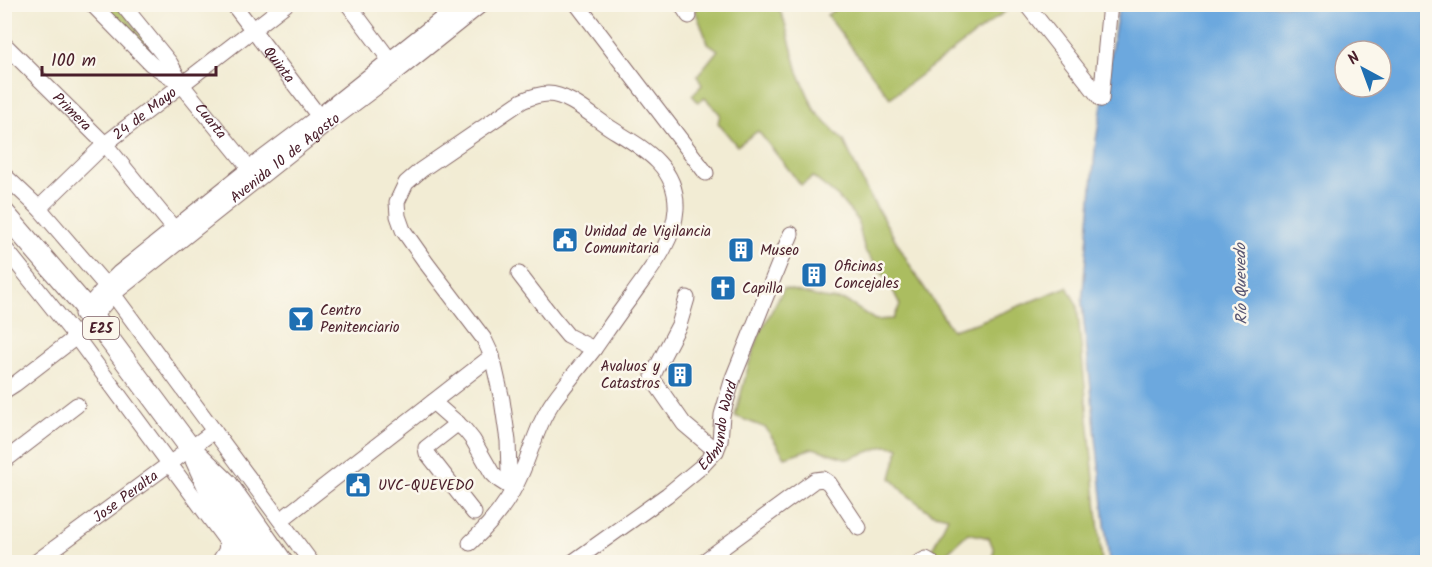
<svg xmlns="http://www.w3.org/2000/svg" width="1432" height="567" viewBox="0 0 1432 567" font-family="Kalam,sans-serif">
<style>
.green{fill:#abbd60;stroke:#7a6e46;stroke-width:1.5}
.water{fill:#6ca8de;stroke:#5b6484;stroke-width:1.5;fill-rule:evenodd}
.lines{fill:none;stroke-linecap:round;stroke-linejoin:round}
.minor-casing{stroke:#856766;stroke-width:17}
.highway-casing{stroke:#856766;stroke-width:23}
.minor{stroke:#fff;stroke-width:15}
.highway{stroke:#fff;stroke-width:21}
.labels{text-anchor:middle;stroke-width:5;stroke-linejoin:round;paint-order:stroke}
.shield{fill:#fbf7ec;stroke:#7f6065;stroke-width:1.5}
.shield-label{font-size:14px;font-weight:bold;fill:#4a1f2b}
.street-label{font-size:15px;fill:#4a1f2b;stroke:#fbf7ec}
.poi-label{font-size:15px;fill:#4a1f2b;stroke:#fbf7ec;text-anchor:start}
.water-label{font-size:16px;font-style:italic;fill:#585673;stroke:#fbf7ec}
</style>
<rect width="100%" height="100%" fill="#fbf7ec"/>
<filter id="ink" filterUnits="userSpaceOnUse"><feTurbulence type="fractalNoise" baseFrequency=".0167" numOctaves="2"/><feDisplacementMap in="SourceGraphic" scale="12" xChannelSelector="R" yChannelSelector="G"/><feConvolveMatrix kernelMatrix="1 2 1 2 8 2 1 2 1" color-interpolation-filters="sRGB"/></filter>
<filter id="wash" filterUnits="userSpaceOnUse"><feTurbulence type="fractalNoise" baseFrequency=".008" numOctaves="4" result="noise"/><feDisplacementMap in="SourceGraphic" scale="24" xChannelSelector="R" yChannelSelector="G"/><feGaussianBlur stdDeviation="1.35" result="paint"/><feColorMatrix in="noise" values="0 0 0 0 0 0 0 0 0 0 0 0 0 0 0 0 0 1.4 0 .05"/><feComposite in="paint" operator="in"/></filter>
<g filter="url(#wash)">
<rect width="100%" height="100%" fill="#f2ecd4"/>
<g class="green">
<path d="M96,5H118L172,75Z"/>
<path d="M693,5H777L784,20L798,72L815,111L844,141L867,191L914,272L952,330L976,323L1067,287L1077,305L1102,562H993L992,558L994,550L989,538L968,533L940,559L931,552L948,517L931,513L905,493L891,478L899,447L885,446L848,459L813,448L785,457L766,428L735,416L749,364L761,331L784,288L823,298L846,301L875,320L893,319L900,305L889,282L865,251L857,219L838,197L813,177L801,185L758,131L737,146L718,123L720,114L705,98L698,102L692,95L702,85L697,76L718,50L708,43Z"/>
<path d="M842,5L1004,4L1007,10L890,98L827,15Z"/>
</g>
<path class="water" d="M1119,5H1427V562H1109L1082,303L1096,140ZM1345,51H1381V87H1345Z"/>
</g>
<g filter="url(#ink)">
<g class="lines">
<defs>
<g id="minor">
<path d="M92,4L151,64L180,83"/>
<path id="s1" d="M122,4L170,63L182,85L255,175"/>
<path id="s2" d="M233,4L324,123"/>
<path d="M348,4L395,67"/>
<path d="M577,4L706,173"/>
<path d="M681,4L689,16"/>
<path d="M1026,4L1101,99"/>
<path id="s3" d="M4,44L105,144L180,236"/>
<path d="M1101,99L1110,4"/>
<path d="M4,175L39,208L113,294L311,562"/>
<path id="s4" d="M39,208L105,144L286,4"/>
<path d="M4,247L76,337L242,562"/>
<path d="M519,274L553,318L568,336L594,349"/>
<path d="M687,298L679,325L656,369L653,376L654,381L684,424L716,451"/>
<path d="M82,314L106,286L119,273L250,168L319,116L460,4"/>
<path id="s5" d="M4,391L15,384L76,337L113,294L326,125L398,71L482,4"/>
<path d="M433,402L465,430L473,440L492,473L499,480L513,489"/>
<path d="M458,423L426,448L427,453L474,513"/>
<path d="M4,461L77,405"/>
<path d="M281,520L492,356"/>
<path d="M470,543C492,523 509,502 521,474C532,449 538,423 554,400C567,382 581,366 594,349C606,332 618,314 631,297C649,271 674,243 676,209C678,167 643,148 612,129C594,118 569,94 548,94C539,94 531,97 522,101L421,170L406,183L397,202L398,216L403,230L427,264L484,339L492,356L502,400L508,441L509,472L513,489"/>
<path id="s6" d="M36,562L214,431"/>
<path d="M219,562L226,551L227,543"/>
<path id="s7" d="M573,562L667,495L702,466L716,451L720,441L722,415L733,378L791,234"/>
<path d="M703,562L815,480L823,479L829,483L859,528"/>
<path d="M920,562L926,559L931,562"/>
</g>
<g id="highway">
<path d="M4,213L86,308L191,449L227,484L282,562"/>
<path d="M196,460L212,495L261,562"/>
</g>
</defs>
<use href="#minor" class="minor-casing"/>
<use href="#highway" class="highway-casing"/>
<use href="#minor" class="minor"/>
<use href="#highway" class="highway"/>
</g>
</g>
<defs>
<symbol id="civic-square" viewBox="-11 -11 22 22"><rect x="-9" y="-9" width="18" height="18" rx="4" fill="#1f6fb2" stroke="#fbf7ec"/><path d="M-.6-6.5H3V-4.5H.6V-3L4-1V1h2V6H-6V1h2V-1L-.6-3ZM-1.2 2.5V6h2.4V2.5Z" fill="#fff"/></symbol>
<symbol id="building-square" viewBox="-11 -11 22 22"><rect x="-9" y="-9" width="18" height="18" rx="4" fill="#1f6fb2" stroke="#fbf7ec"/><path d="M-4-6H4V6H1V3H-1V6H-4ZM-2.5-4.3h1.7v1.8h-1.7ZM.8-4.3h1.7v1.8H.8ZM-2.5-1h1.7V.8h-1.7ZM.8-1h1.7V.8H.8Z" fill="#fff"/></symbol>
<symbol id="church-square" viewBox="-11 -11 22 22"><rect x="-9" y="-9" width="18" height="18" rx="4" fill="#1f6fb2" stroke="#fbf7ec"/><path d="M-1.2-6h2.4v3.5h3.3v2.4h-3.3V6h-2.4V-.1h-3.3v-2.4h3.3Z" fill="#fff"/></symbol>
<symbol id="bar-square" viewBox="-11 -11 22 22"><rect x="-9" y="-9" width="18" height="18" rx="4" fill="#1f6fb2" stroke="#fbf7ec"/><path d="M-6-5H6L.8 .8V4.5H3.5V6h-7V4.5H-.8V.8Z" fill="#fff"/></symbol>
</defs>
<g fill-rule="evenodd">
<use href="#civic-square" x="550" y="225" width="30" height="30"/>
<use href="#building-square" x="726" y="235" width="30" height="30"/>
<use href="#building-square" x="799" y="260" width="30" height="30"/>
<use href="#church-square" x="708" y="273" width="30" height="30"/>
<use href="#bar-square" x="286" y="304" width="30" height="30"/>
<use href="#building-square" x="665" y="360" width="30" height="30"/>
<use href="#civic-square" x="343" y="470" width="30" height="30"/>
</g>
<g class="labels">
<rect class="shield" x="83" y="317" width="36" height="22" rx="4.5"/>
<g class="shield-label">
<text x="101" y="333">E25</text>
</g>
<g class="street-label">
<text dy="5" stroke="none"><textPath href="#s2" startOffset="76">Quinta</textPath></text>
<text dy="5" stroke="none"><textPath href="#s3" startOffset="96">Primera</textPath></text>
<text dy="5" stroke="none"><textPath href="#s4" startOffset="142">24 de Mayo</textPath></text>
<text dy="5" stroke="none"><textPath href="#s1" startOffset="147">Cuarta</textPath></text>
<text dy="5" stroke="none"><textPath href="#s5" startOffset="366">Avenida 10 de Agosto</textPath></text>
<text dy="5" stroke="none"><textPath href="#s7" startOffset="206">Edmundo Ward</textPath></text>
<text dy="5" stroke="none"><textPath href="#s6" startOffset="111">Jose Peralta</textPath></text>
</g>
<g class="poi-label">
<text x="584" y="236">Unidad de Vigilancia<tspan x="584" dy="17">Comunitaria</tspan></text>
<text x="760" y="255">Museo</text>
<text x="834" y="271">Oficinas<tspan x="834" dy="17">Concejales</tspan></text>
<text x="742" y="293">Capilla</text>
<text x="320" y="315">Centro<tspan x="320" dy="17">Penitenciario</tspan></text>
<text x="660" y="371" text-anchor="end">Avaluos y<tspan x="660" dy="17">Catastros</tspan></text>
<text x="378" y="490">UVC-QUEVEDO</text>
</g>
<g class="water-label">
<text transform="translate(1240 284) rotate(-91)" y="6">Río Quevedo</text>
</g>
</g>
<rect width="1432" height="567" fill="none" stroke="#fbf7ec" stroke-width="24"/>
<g transform="translate(1363 69) rotate(319)"><circle r="28" fill="#fbf7ec" stroke="#b4a19f" stroke-width="1.5"/>
<path d="M0-4.5L10 22L0 15L-10 22Z" fill="#1f6fb2"/>
<text y="-9" font-size="16" font-weight="bold" text-anchor="middle" fill="#4a1f2b">N</text>
</g>
<path d="M42 66v9h174v-9" fill="none" stroke="#4a1f2b" stroke-width="3"/>
<text x="51" y="66" font-size="18" fill="#4a1f2b" stroke="#fbf7ec" stroke-width="4.5" paint-order="stroke">100 m</text>
</svg>
